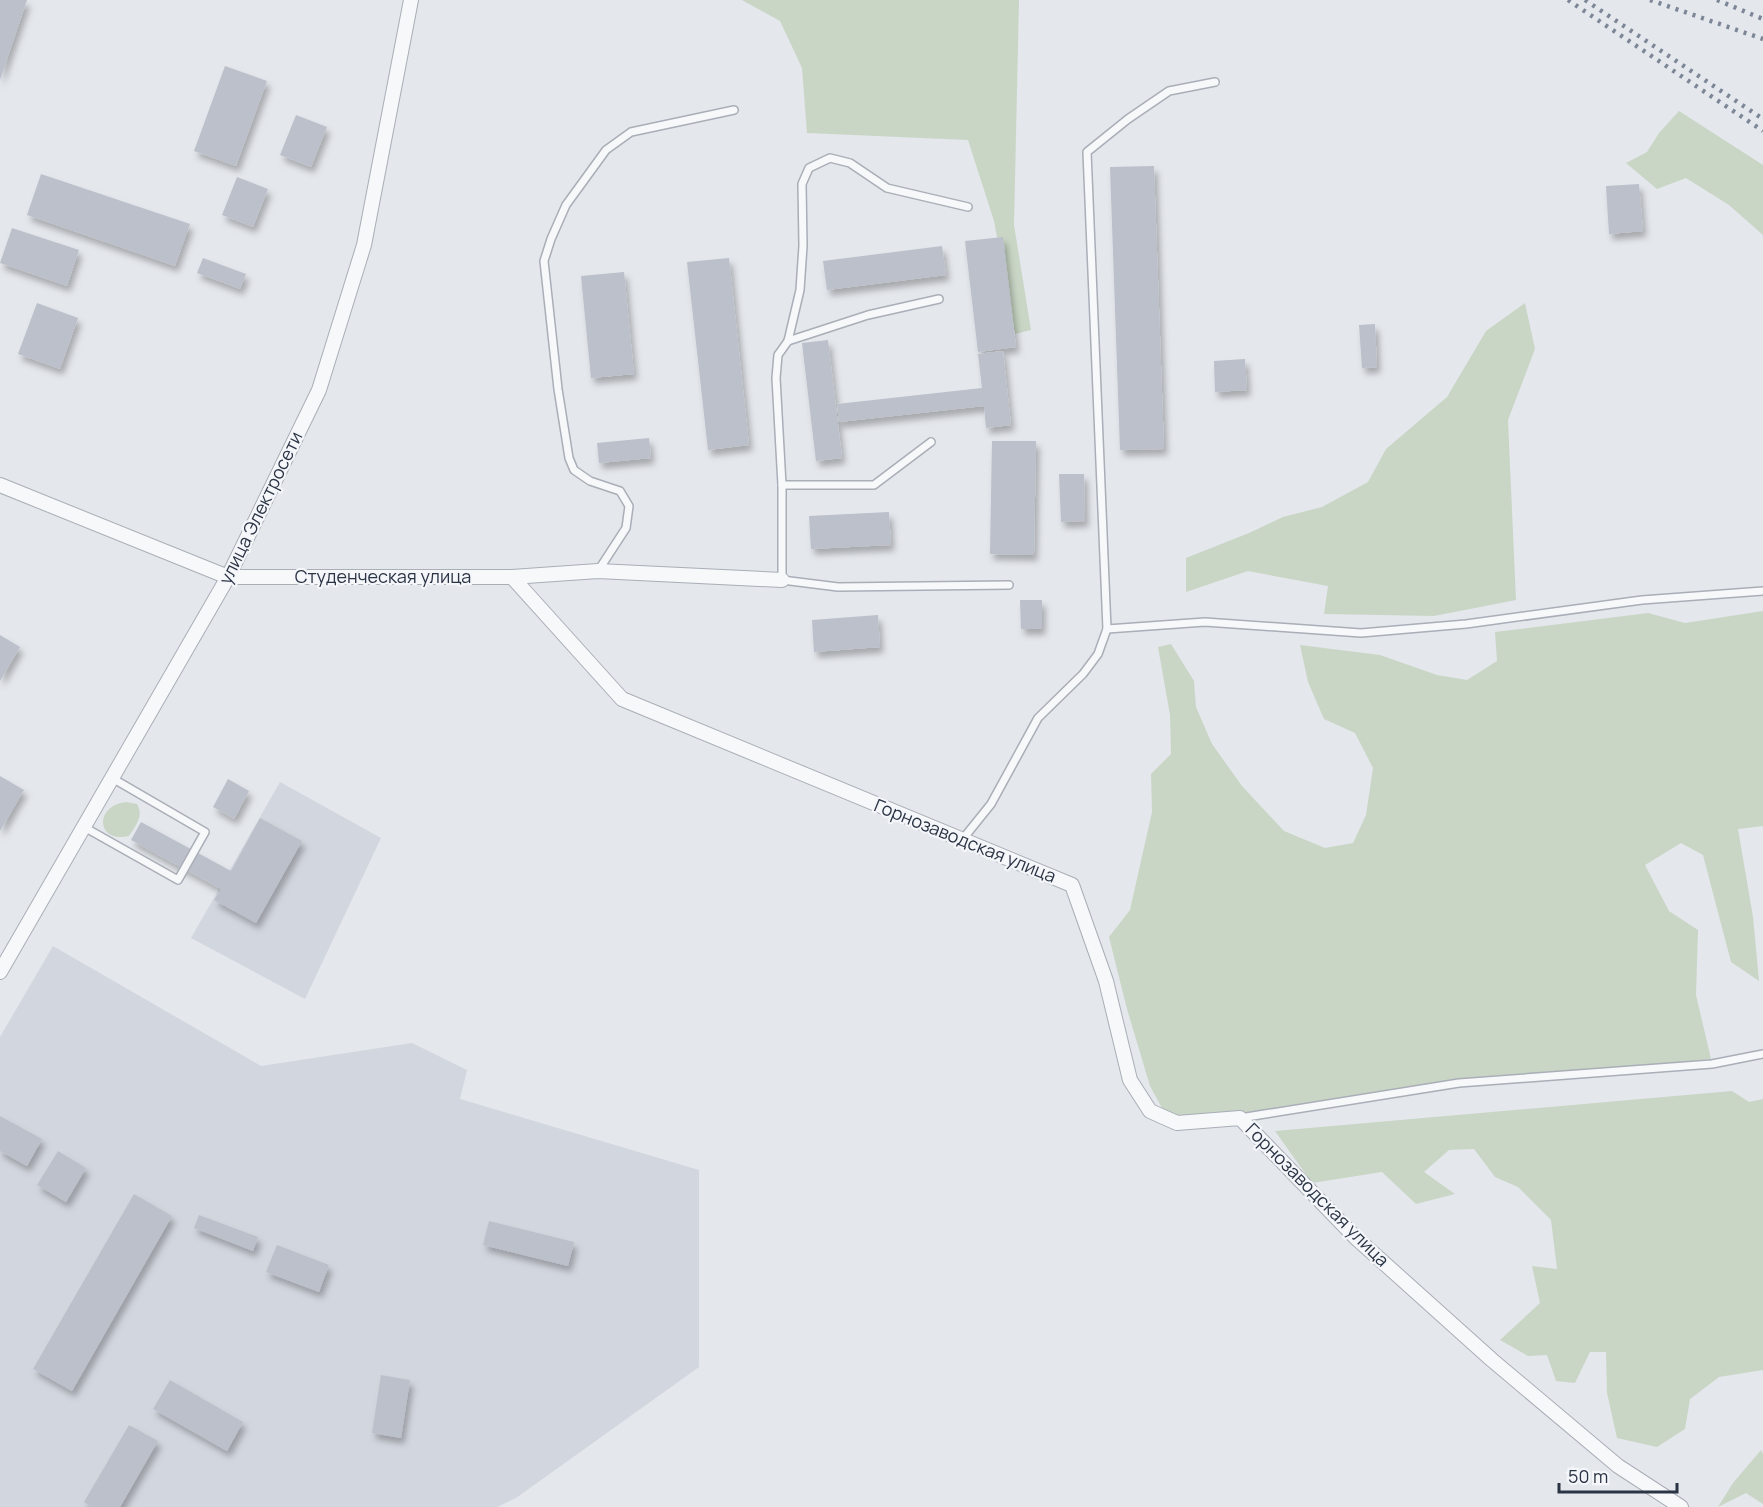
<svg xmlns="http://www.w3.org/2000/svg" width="1763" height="1507" viewBox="0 0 1763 1507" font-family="Manrope,sans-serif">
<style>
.built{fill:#d2d6de}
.green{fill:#c9d6c5}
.building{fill:#bbc0ca;filter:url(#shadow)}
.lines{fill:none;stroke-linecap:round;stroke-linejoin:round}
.service-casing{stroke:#a9aeb7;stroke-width:10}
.minor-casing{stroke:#a9aeb7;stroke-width:16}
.service{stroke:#f7f8fa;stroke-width:7}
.minor{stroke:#f7f8fa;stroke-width:14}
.rail{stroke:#7d8696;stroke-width:4.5;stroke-dasharray:3 6;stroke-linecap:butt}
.labels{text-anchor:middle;stroke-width:4.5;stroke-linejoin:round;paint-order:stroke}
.street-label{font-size:18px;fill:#2b3445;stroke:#f4f6f9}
</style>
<defs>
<filter id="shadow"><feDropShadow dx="3.5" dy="6" stdDeviation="3" flood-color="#0004"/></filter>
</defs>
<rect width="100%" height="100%" fill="#e4e7ec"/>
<g class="built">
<path d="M280,782L381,838L305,999L191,938Z"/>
<path d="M53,946L261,1066L412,1043L467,1070L460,1099L699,1170V1367L516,1498L497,1507H0V1037Z"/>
</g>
<g class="green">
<path d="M742,0H1019L1014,225L1031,330L1015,334L994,221L968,140L807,133L802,68L780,21Z"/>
<path d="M1679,111L1763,165V235L1729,205L1686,178L1657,189L1626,163L1647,152L1659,133Z"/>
<path d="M1525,303L1535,349L1508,420L1516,600L1434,616L1324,614L1328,586L1248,571L1186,592V558L1249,533L1283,517L1322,507L1368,482L1386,449L1447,397L1486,331Z"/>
<path d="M1763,611V826L1738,829L1753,917L1759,981L1731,962L1703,855L1681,843L1645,865L1669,911L1698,930L1696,995L1711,1059L1573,1074L1457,1080L1250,1113L1176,1115L1162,1108L1150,1086L1127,1009L1109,937L1130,910L1152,812L1151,774L1171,754L1170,715L1158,647L1171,644L1194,681L1196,707L1212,744L1242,786L1284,831L1325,848L1353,843L1366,815L1373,768L1355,733L1324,719L1308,682L1300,645L1380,655L1437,675L1467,680L1497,661L1495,632L1648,613L1685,623Z"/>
<path d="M126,802L137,804C144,816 136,825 129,836C97,844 93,806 126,802Z"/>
<path d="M1732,1091L1749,1102L1763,1099V1370L1719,1377L1690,1399L1685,1429L1657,1447L1617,1438L1607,1393L1606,1352H1590L1575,1383L1556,1381L1547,1355L1528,1356L1500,1340L1540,1303L1532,1266L1557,1269L1551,1220L1518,1187L1495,1177L1474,1149L1449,1150L1424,1172L1455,1194L1416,1204L1382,1172L1312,1183L1275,1131Z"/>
<path d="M1761,1450L1763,1454V1504L1746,1493L1718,1507L1733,1483Z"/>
</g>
<g class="building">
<path d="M0,0H27L0,80Z"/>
<path d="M225,66L267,81L236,166L194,151Z"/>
<path d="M296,115L327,127L311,167L280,155Z"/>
<path d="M1154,166L1164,449L1120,450L1110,167Z"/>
<path d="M41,174L190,224L175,266L27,215Z"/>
<path d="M237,177L268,189L253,227L222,215Z"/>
<path d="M1639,184L1643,231L1609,234L1606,186Z"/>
<path d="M12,228L79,250L67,286L0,263Z"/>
<path d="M1003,237L1016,347L978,352L965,241Z"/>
<path d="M942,246L946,275L827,290L823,261Z"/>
<path d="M203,258L246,274L240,289L197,273Z"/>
<path d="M729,258L749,445L708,450L687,262Z"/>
<path d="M624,272L634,374L591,378L581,276Z"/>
<path d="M37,303L78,318L60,369L18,354Z"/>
<path d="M1375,324L1377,367L1362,368L1359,325Z"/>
<path d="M828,340L842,458L816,461L802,343Z"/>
<path d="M1003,351L1011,425L986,428L984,406L839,422L837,404L982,388L978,354Z"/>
<path d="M1245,359L1247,390L1215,392L1214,361Z"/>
<path d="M649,438L651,458L599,463L597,443Z"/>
<path d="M992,441H1036L1034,555L990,554Z"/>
<path d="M1059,474H1084L1085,521L1061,522Z"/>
<path d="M889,512L891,545L811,549L809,516Z"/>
<path d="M1020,600H1042V629H1021Z"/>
<path d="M878,615L880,647L814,652L812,620Z"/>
<path d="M0,635L20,647L0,681Z"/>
<path d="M0,776L24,790L0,831Z"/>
<path d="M228,779L249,791L234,819L213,807Z"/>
<path d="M260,818L302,841L256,923L214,900L221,889L131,840L141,822L231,871Z"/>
<path d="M0,1116L42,1139L27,1166L0,1151Z"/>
<path d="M58,1151L86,1168L66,1202L37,1185Z"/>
<path d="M134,1194L172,1216L72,1391L33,1369Z"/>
<path d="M199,1215L258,1237L253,1251L194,1228Z"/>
<path d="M489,1221L574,1242L568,1266L483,1245Z"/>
<path d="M277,1245L329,1265L319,1292L266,1272Z"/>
<path d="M381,1375L410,1380L401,1438L372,1433Z"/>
<path d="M170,1380L243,1422L227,1451L153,1409Z"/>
<path d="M129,1425L158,1441L120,1507H92L84,1502Z"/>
</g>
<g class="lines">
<defs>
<g id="service">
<path d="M939,299L868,315L788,341L778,355L776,378L782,485V580L838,587L1009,585"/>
<path d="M788,341L800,290L803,246L802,184L809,168L830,158L850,163L887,188L968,207"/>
<path d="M782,485H874L931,442"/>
<path d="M598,571L626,528L629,506L620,491L590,481L574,470L569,458L558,389L544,261L551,239L566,205L606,150L631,132L734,110"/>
<path d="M1107,629L1205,622L1361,633L1466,624L1642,600L1763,591"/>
<path d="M84,827L178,880L205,832L112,778"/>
<path d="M962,840L991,804L1038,718L1083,674L1098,654L1107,629L1087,152L1128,119L1169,91L1215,82"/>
<path d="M1240,1118L1459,1083L1712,1064L1763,1054"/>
</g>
<g id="minor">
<path d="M0,485L228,577H512L598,571L782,580"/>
<path d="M512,577L622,699L1072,885L1106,981L1130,1080L1150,1111L1177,1123L1240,1118L1355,1237L1492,1360L1618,1466L1681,1507"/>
<path d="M0,972L228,577L319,390L364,245L411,0"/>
</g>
</defs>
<use href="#service" class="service-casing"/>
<use href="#minor" class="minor-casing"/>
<use href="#service" class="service"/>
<use href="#minor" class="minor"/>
<g class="rail">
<path d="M1568,0L1763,131"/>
<path d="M1585,0L1763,119"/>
<path d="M1650,0L1763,39"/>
<path d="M1717,0L1763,19"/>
</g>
</g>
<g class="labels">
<g class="street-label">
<text transform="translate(261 508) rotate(-64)" y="6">улица Электросети</text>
<text x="383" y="583">Студенческая улица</text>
<text transform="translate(965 841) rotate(22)" y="6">Горнозаводская улица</text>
<text transform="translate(1317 1195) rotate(45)" y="6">Горнозаводская улица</text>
</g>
</g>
<path d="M1559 1483v9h118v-9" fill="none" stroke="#2b3445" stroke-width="3"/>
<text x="1568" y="1483" font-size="18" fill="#2b3445" stroke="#f4f6f9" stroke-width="4.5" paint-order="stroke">50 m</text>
</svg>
